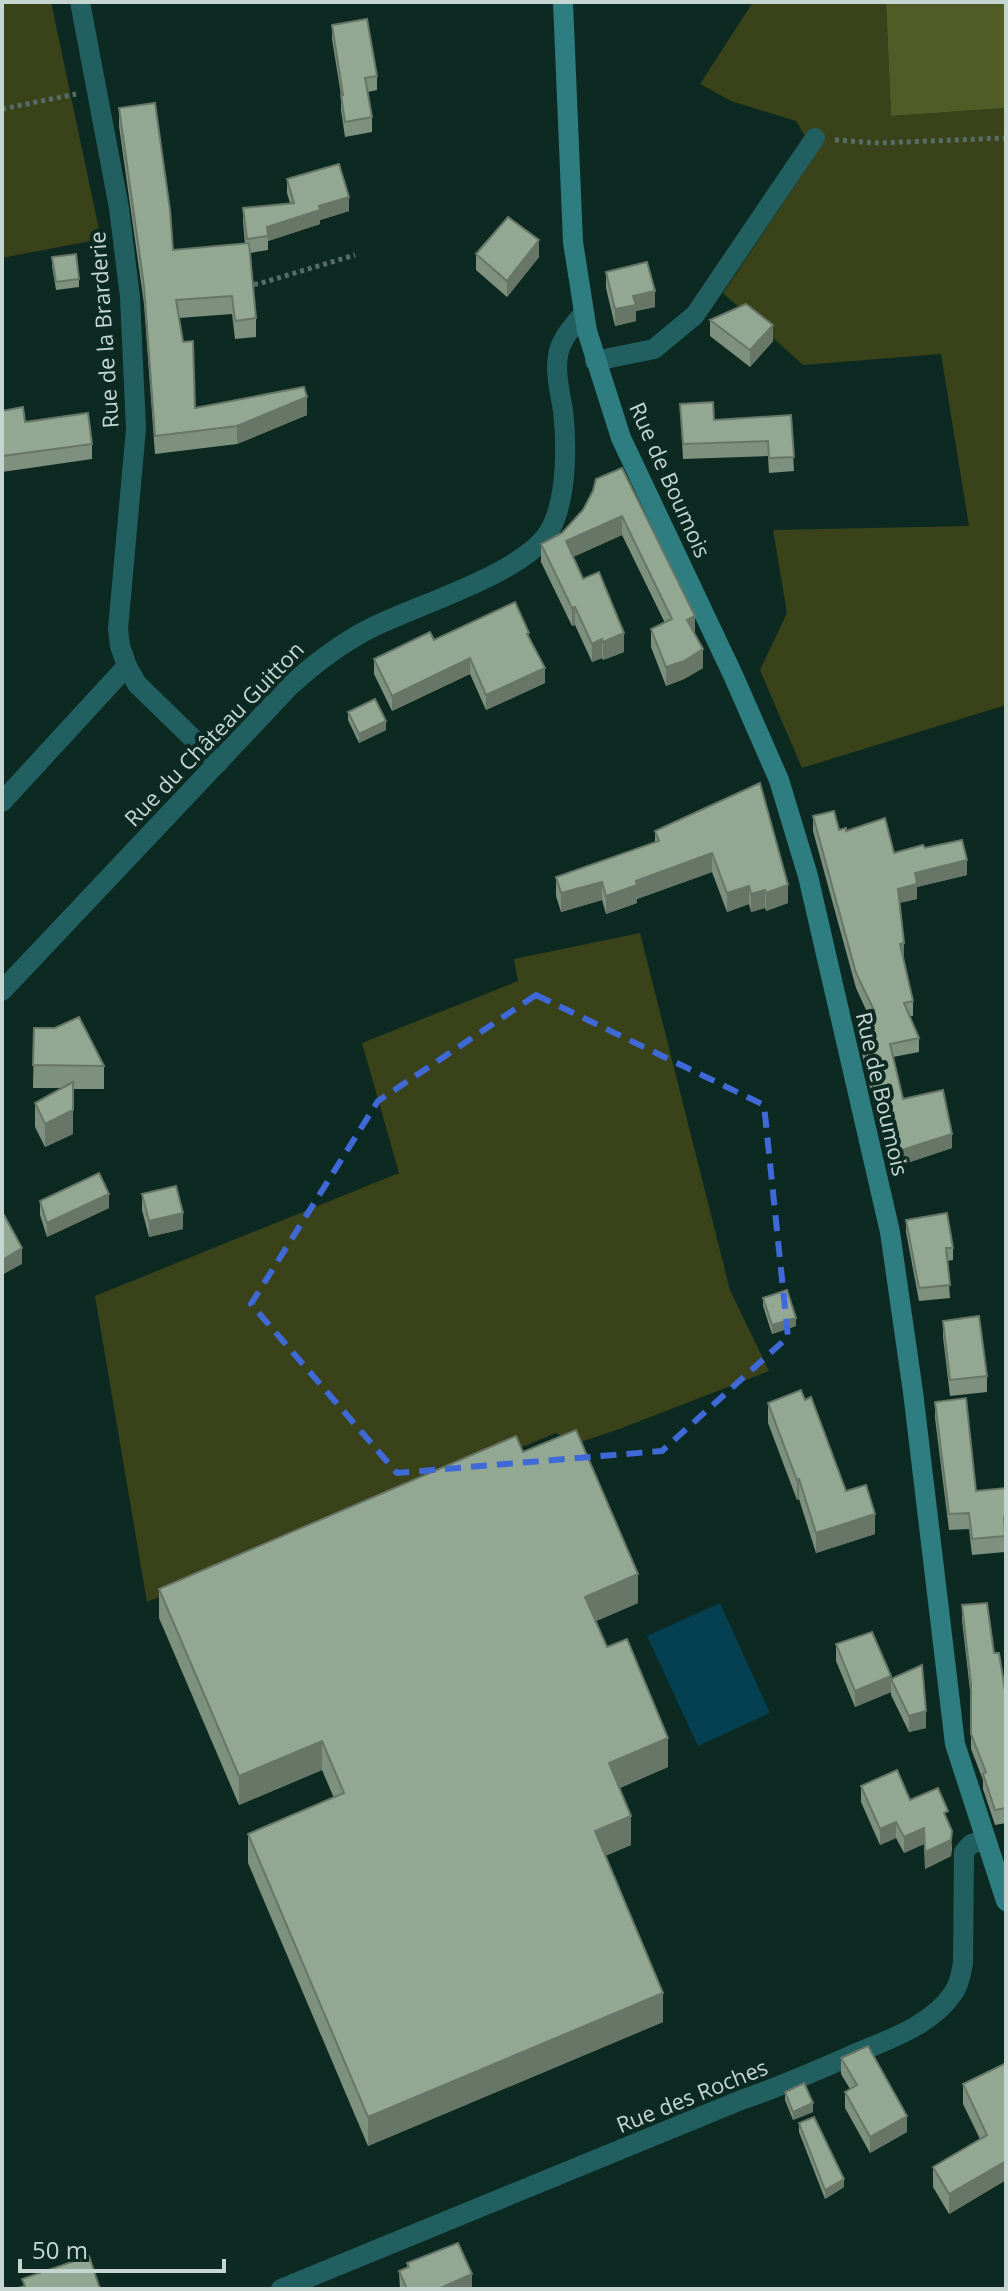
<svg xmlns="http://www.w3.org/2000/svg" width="1008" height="2291" viewBox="0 0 1008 2291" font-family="'Open Sans',sans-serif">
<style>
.green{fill:#3a421a}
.forest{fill:#505b25}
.water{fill:#053f52}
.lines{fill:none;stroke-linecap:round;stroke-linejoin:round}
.path{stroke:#556d66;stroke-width:5;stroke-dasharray:4 4;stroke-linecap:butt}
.street{stroke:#215f61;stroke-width:20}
.secondary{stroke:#2e7d80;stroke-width:20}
.wall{fill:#7e907e}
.shaded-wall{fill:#677667}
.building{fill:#93a893;stroke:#677667;stroke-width:2}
.marked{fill:none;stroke:#3f69d6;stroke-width:6;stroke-dasharray:16 10;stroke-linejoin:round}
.labels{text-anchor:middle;stroke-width:8;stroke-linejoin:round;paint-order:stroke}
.street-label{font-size:22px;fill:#c5d5d0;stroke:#0c2a22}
</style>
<rect width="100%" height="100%" fill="#0c2a22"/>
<g class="green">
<path d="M2,2H51L101,239L2,258Z"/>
<path d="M753,2H886L891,116L1006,108V705L802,768L760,670L787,613L773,530L969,526L941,354L803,365L723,293L816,154L796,121L731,101L700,84Z"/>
<path d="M640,933L730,1290L769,1371L622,1428L575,1444L556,1433L147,1602L95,1296L399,1173L362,1043L518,981L514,959Z"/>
</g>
<path class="forest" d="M886,2H1006V108L891,116Z"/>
<path class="water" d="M720,1603L770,1713L698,1746L647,1636Z"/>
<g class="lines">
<g class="path">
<path d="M2,109L76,94"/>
<path d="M835,140L879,143L1006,138"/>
<path d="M246,285L258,284L355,255"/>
</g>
<g class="street">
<path d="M80,2L119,208L130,297L136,429L118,629L120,646L127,666L137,684L218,763"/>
<path d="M595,361L654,349L695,315L815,138"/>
<path d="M2,802L127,666"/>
<path d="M2,991L290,686C315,663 340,644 369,629C415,605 525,574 550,530C567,499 567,445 563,410C560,393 555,373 558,356C560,340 573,326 583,314"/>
<path d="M281,2289L741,2100C779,2087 814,2072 850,2056C886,2040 931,2027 954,1992C960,1983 961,1973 963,1963L964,1852L971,1844L985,1840"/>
</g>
<path class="secondary" d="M563,2L573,242L587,331L621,438L733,675L779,780L808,876L890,1232L913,1392L955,1744L1006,1901"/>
</g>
<g class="wall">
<path d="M332,25L377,76V90L368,92L372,117V132L345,137L341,110V95L332,39Z"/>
<path d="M119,108L173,250L245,244L243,222V208L290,203L287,193V179L349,211L320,220V224L268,241V250L250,253L256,318V337L235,339L232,314L179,318L195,408L307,415L237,444L155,454L144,304L119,126Z"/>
<path d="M476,254L539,257L507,297L476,270Z"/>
<path d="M52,257L79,279V287L56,290L52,266Z"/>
<path d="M606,272L655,307L636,311V321L615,326L606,288Z"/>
<path d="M710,320L773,341L750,367L710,336Z"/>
<path d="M680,404L714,420L791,415L794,471L769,473L768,456L683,459Z"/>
<path d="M2,411L25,422L92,444V459L2,472Z"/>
<path d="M622,468L695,635L703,668L684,679L666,686L651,647V629L665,623L622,535L573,557L583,579L624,652L603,660L602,658L592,662L575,625L572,626L541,562V544L562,533Z"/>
<path d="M529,638L545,683L486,710L470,674L392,711L374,674V659L434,640Z"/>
<path d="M348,712L386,730L359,743L348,720Z"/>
<path d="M760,783L788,903L766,911L765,908L751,912L749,904L727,912L712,872L637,899V903L606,914L602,900L561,912L556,896V877L655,842V831Z"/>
<path d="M813,816L839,830L846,831L894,853L925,848L967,875L917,887V899L899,903L903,957L913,1001V1016H910L919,1038V1052L893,1057L903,1099L952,1148L889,1169L856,1028V1014L867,1012L856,988L813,831Z"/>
<path d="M34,1028L104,1066V1089H73V1134L45,1147L35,1127V1103L61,1088H33Z"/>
<path d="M142,1194L183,1229L149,1237L142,1210Z"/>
<path d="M40,1201L109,1208L47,1237L40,1215Z"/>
<path d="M906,1220L953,1248V1260L947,1261L950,1298L919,1301L906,1232Z"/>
<path d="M763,1298L796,1326L772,1334L763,1306Z"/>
<path d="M943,1321L987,1376V1392L950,1396L943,1337Z"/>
<path d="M805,1400L846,1491L875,1534L816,1553L799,1499L797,1500L768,1423V1403Z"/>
<path d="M935,1402L976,1491L1005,1533V1552L972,1555L969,1529L949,1530L935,1418Z"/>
<path d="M523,1452L638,1603L596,1621L607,1647L668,1767L620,1788L631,1845L605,1856L663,2022L368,2146L248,1863V1834L334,1798L322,1770L239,1805L159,1618V1589Z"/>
<path d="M962,1605L994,1653L1006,1697V1823L995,1825L983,1789V1780L971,1749V1699L962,1620Z"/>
<path d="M836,1644L891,1679L926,1728L909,1732L891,1695V1692L855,1707L836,1661Z"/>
<path d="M861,1786L948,1821L952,1848L951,1856L925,1869L924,1844L904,1853L896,1838L880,1845L861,1802Z"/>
<path d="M841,2058L907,2132L870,2153L845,2108V2092L850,2089L841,2074Z"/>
<path d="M1006,2063V2180L949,2214L933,2187V2167L980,2139L963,2104V2084Z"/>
<path d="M785,2092L813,2112L793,2120L785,2100Z"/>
<path d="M799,2123L844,2187L825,2199L799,2132Z"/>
<path d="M407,2263L472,2289H400L399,2271L407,2268Z"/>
</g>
<g class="shaded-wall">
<path d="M349,197V211L320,220V224L268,241L267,227L319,206Z"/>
<path d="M539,240V257L507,297V281Z"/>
<path d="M655,291V307L636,311V321L615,326V309L633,296Z"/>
<path d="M773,325V341L750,367V350Z"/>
<path d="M307,397V415L237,444V426Z"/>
<path d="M622,516V535L566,560V541Z"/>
<path d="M575,607V625L572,626V608Z"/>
<path d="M695,616V635L687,620Z"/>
<path d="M624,633V652L603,660V642Z"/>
<path d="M602,639V658L592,662V644Z"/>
<path d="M703,649V668L684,679L666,686V667Z"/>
<path d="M470,658V674L392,711V696Z"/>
<path d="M545,668V683L486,710V695Z"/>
<path d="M386,721V730L359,743V734Z"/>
<path d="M712,853V872L637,899V903L606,914V896L636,881Z"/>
<path d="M967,860V875L917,887V899L898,903V889L915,873Z"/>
<path d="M602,882V900L561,912V893Z"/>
<path d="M788,885V903L766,911V893Z"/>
<path d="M749,886V904L727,912V893Z"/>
<path d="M765,890V908L751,912V894Z"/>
<path d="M904,943V957L900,958V944Z"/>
<path d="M73,1082V1134L45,1147V1124Z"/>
<path d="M952,1134V1148L889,1169V1154Z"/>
<path d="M109,1194V1208L47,1237V1223Z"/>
<path d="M183,1213V1229L149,1237V1221Z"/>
<path d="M22,1248V1264L2,1275V1260Z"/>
<path d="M796,1318V1326L772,1334V1325Z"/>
<path d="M799,1479V1499L797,1500V1480Z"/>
<path d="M875,1514V1534L816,1553V1533Z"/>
<path d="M638,1574V1603L585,1626V1597Z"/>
<path d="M891,1676V1692L855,1707V1691Z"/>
<path d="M926,1711V1728L909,1732V1716Z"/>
<path d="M668,1738V1767L609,1792V1763Z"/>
<path d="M322,1741V1770L239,1805V1776Z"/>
<path d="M631,1816V1845L595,1860V1831Z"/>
<path d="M896,1822V1838L880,1845V1829Z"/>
<path d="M924,1828V1844L904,1853V1837Z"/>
<path d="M952,1831L951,1856L925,1869V1852Z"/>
<path d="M663,1993V2022L368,2146V2117Z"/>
<path d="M813,2103V2112L793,2120V2112Z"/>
<path d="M907,2116V2132L870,2153V2137Z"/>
<path d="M1006,2161V2180L949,2214V2194Z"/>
<path d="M844,2179V2187L825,2199V2190Z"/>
<path d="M472,2274V2289H438Z"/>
</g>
<g class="building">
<path d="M367,19L377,76L365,78L372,117L345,122L341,95H343L332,25Z"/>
<path d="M155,103L170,210L173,250L249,243L256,318L235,321L232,296L176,300L183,342L193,341L195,408L304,387L307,397L237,426L155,436L144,286L119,108Z"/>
<path d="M339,164L349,197L319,206L320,210L267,227L268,236L247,239L243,208L294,203L287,179Z"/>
<path d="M508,217L539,240L507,281L476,254Z"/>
<path d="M76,254L79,279L56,282L52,257Z"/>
<path d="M647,262L655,291L633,296L636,305L615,309L606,272Z"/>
<path d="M746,304L773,325L750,350L710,320Z"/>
<path d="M713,402L714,420L791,415L794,457L769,458L768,441L683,444L680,404Z"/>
<path d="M23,407L25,422L88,413L92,444L2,456V411Z"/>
<path d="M622,468L695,616L687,620L703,649L684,661L666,667L651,629L672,619L622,516L566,541L583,579L599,572L624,633L603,642L602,639L592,644L575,607L572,608L541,544L562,533L583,510L593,491L596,479Z"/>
<path d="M515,602L529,633L527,634L545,668L486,695L470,658L392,696L374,659L430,632L434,640Z"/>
<path d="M375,699L386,721L359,734L348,712Z"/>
<path d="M760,783L788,885L766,893L765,890L751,894L749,886L727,893L712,853L636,881L637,885L606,896L602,882L561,893L556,877L659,841L655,831Z"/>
<path d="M834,811L839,830L846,828V831L885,818L894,853L923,845L925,848L962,840L967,860L915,873L917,884L898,889L904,943L900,944L913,1001L904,1003L919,1038L890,1044L903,1099L943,1090L952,1134L889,1154L856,1014L874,1010L856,973L813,816Z"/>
<path d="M79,1017L104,1066L33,1065L34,1028H55Z"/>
<path d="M73,1082V1110L45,1124L35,1103Z"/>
<path d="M99,1173L109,1194L47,1223L40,1201Z"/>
<path d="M176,1186L183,1213L149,1221L142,1194Z"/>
<path d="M947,1213L953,1248H946L950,1285L919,1288L906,1220Z"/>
<path d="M4,1215L22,1248L2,1260V1216Z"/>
<path d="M787,1290L796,1318L772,1325L763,1298Z"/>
<path d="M979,1316L987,1376L950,1380L943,1321Z"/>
<path d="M801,1390L805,1400L811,1397L846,1491L866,1485L875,1514L816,1533L799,1479L797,1480L768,1403Z"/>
<path d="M966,1398L976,1491L1006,1488V1516L1004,1517L1005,1536L972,1539L969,1513L949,1514L935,1402Z"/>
<path d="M576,1430L638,1574L585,1597L607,1647L627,1639L668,1738L609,1763L631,1816L595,1831L663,1993L368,2117L248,1834L344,1793L322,1741L239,1776L159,1589L516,1436L523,1452Z"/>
<path d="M987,1603L994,1653H999L1006,1697V1808L995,1810L983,1774L986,1772L971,1734V1684L962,1605Z"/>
<path d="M872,1632L891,1676L855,1691L836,1644Z"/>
<path d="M922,1665L926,1711L909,1716L891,1679Z"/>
<path d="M897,1770L910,1800L938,1788L948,1811L944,1813L952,1831L951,1840L925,1852L924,1828L904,1837L896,1822L880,1829L861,1786Z"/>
<path d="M868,2046L907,2116L870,2137L845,2092L857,2085L841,2058Z"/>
<path d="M1006,2063V2161L949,2194L933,2167L987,2135L963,2084Z"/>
<path d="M804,2083L813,2103L793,2112L785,2092Z"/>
<path d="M814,2117L844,2179L825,2190L799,2123Z"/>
<path d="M458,2243L472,2274L438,2289H407L399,2271L409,2267L407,2263Z"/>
<path d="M89,2256L100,2289H15L25,2286L22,2279Z"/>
</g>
<path class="marked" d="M536,995L764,1105L788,1337L662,1451L397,1473L251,1304L378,1101Z"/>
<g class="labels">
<g class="street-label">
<text transform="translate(104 330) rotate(-94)" y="8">Rue de la Brarderie</text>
<text transform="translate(670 480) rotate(66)" y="8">Rue de Boumois</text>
<text transform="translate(214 734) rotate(-46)" y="8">Rue du Château Guitton</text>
<text transform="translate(882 1094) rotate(77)" y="8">Rue de Boumois</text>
<text transform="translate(692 2096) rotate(-22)" y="8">Rue des Roches</text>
</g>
</g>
<rect width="1008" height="2291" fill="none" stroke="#c5d5d0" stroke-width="8"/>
<path d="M20 2259v12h204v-12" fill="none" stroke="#c5d5d0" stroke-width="4"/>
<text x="32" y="2259" font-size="24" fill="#c5d5d0" stroke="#0c2a22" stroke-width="6" paint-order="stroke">50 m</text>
</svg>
